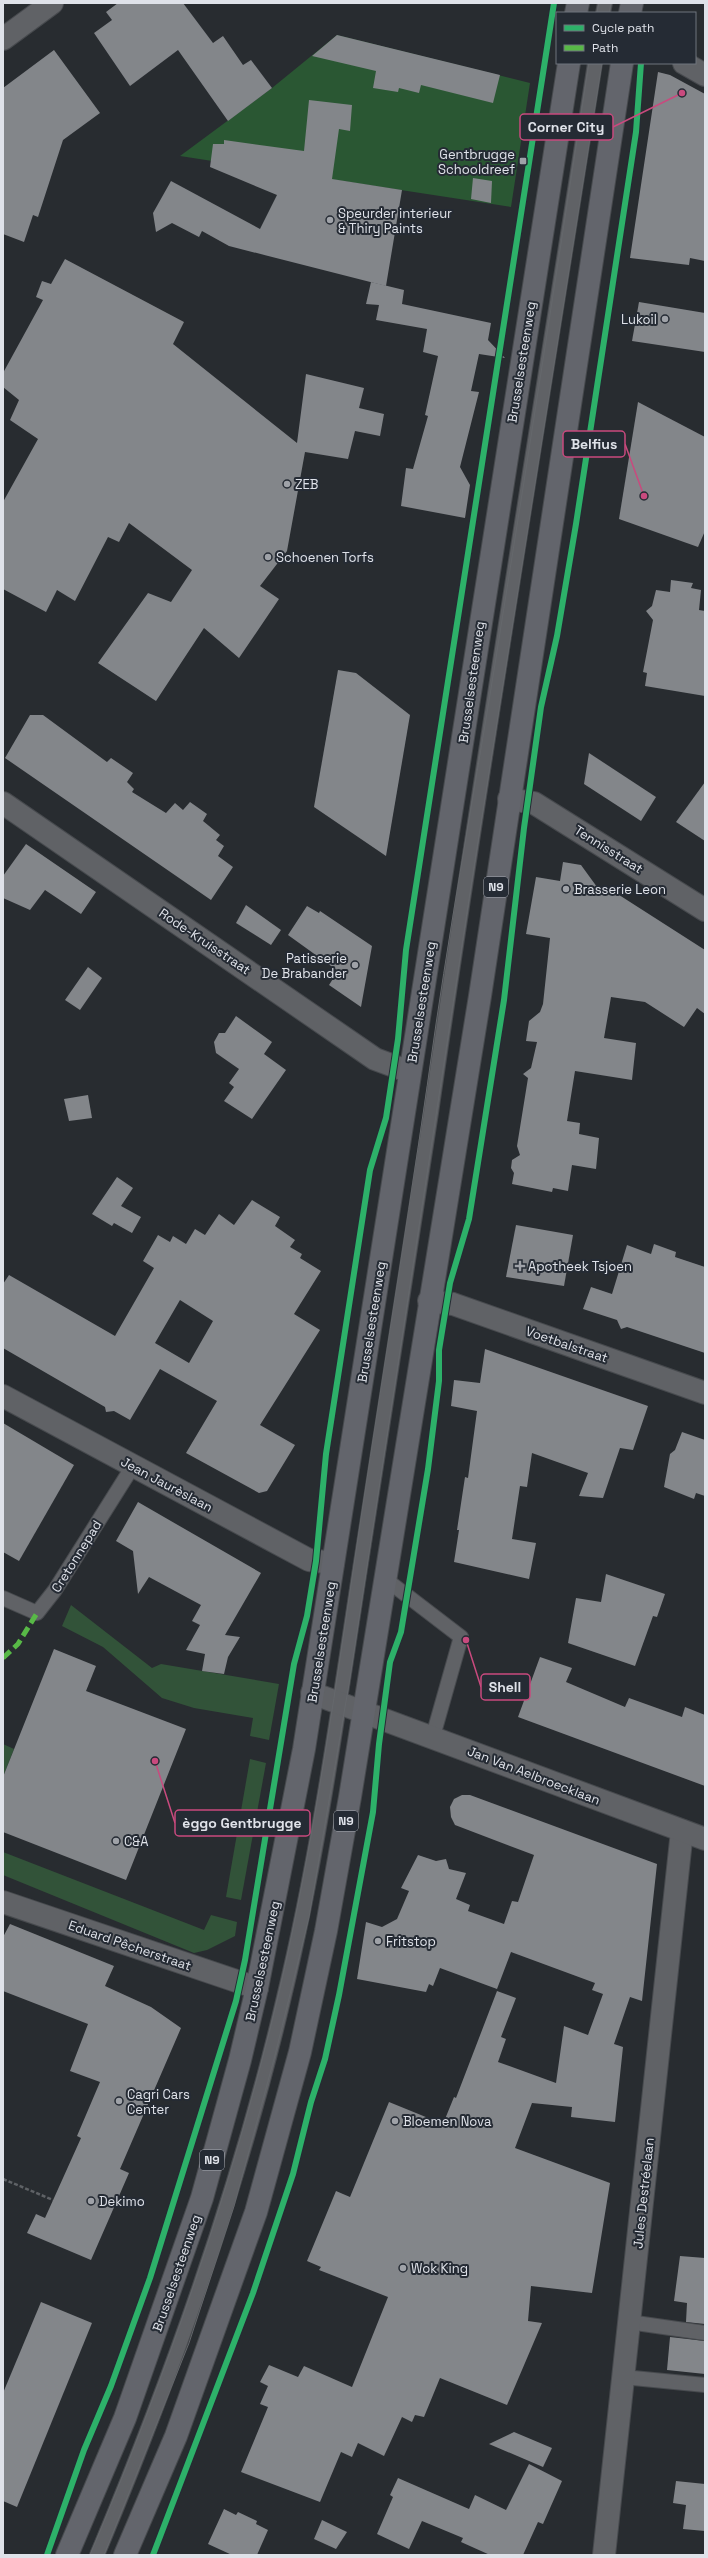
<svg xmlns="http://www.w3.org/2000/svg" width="708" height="2558" viewBox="0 0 708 2558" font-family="'Space Grotesk',sans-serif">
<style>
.green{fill:#325339}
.forest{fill:#2a5733}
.building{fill:#83868a;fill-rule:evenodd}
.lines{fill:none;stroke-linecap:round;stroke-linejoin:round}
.service-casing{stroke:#474a4e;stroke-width:16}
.minor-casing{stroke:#474a4e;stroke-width:24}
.tertiary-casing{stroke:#474a4e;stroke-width:24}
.primary-casing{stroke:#474a4e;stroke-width:24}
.path{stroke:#5f6266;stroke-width:2.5;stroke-dasharray:4 2;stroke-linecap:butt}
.service{stroke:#606266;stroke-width:14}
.minor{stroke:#606266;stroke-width:22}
.tertiary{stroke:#606266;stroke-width:22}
.primary{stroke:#63656c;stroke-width:22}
.tram{stroke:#65686c;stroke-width:1}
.quiet{stroke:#58b947;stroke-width:5;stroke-dasharray:10 5;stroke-linecap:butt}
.cycleway-casing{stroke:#252b34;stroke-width:8}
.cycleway{stroke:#2db169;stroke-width:6}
.poi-dot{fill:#9fa2a8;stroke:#252b34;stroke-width:1.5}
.labels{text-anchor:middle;stroke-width:4;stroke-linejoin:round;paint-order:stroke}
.shield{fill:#252b34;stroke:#a7abb3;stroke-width:1}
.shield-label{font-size:12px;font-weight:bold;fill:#dfe2e9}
.poi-label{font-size:13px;fill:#dfe2e9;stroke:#252b34;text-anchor:start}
.street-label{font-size:13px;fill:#dfe2e9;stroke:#252b34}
.leader{fill:none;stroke:#c94a7e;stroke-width:1.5}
.callout-dot{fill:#c94a7e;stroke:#252b34;stroke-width:1.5}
.callout{fill:#252b34;stroke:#c94a7e;stroke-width:1.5}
.callout-label{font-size:14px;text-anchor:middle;font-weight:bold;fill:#dfe2e9}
</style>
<rect width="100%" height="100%" fill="#282c30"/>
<g class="green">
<path d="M71,1605L152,1668L161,1664L279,1684L269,1740L250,1736L253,1718L194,1708L162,1698L103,1647L62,1626Z"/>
<path d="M3,1744L14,1749L3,1777Z"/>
<path d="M250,1759L266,1763L241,1900L226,1897Z"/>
<path d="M3,1852L204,1930L211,1915L237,1922L235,1936L207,1950L194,1953L3,1875Z"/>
</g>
<path class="forest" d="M337,35L530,83L511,207L180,156L272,88Z"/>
<g class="building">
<path d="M118,3H183L213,43L223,36L243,65L251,60L272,88L228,121L178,50L130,86L94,33L112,20L106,12Z"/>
<path d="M337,35L500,75L493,103L421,85L419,93L399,88L398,92L373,88L376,71L312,56Z"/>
<path d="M54,50L100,113L63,140L38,217L33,215L24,242L3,234V88Z"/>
<path d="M658,72L670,75L705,94V261L690,258L689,265L630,258Z"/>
<path d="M309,100L352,105L350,131L339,129L332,179L402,190L386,286L229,246L202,231L199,237L172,223L156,232L153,213L171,181L260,229L277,195L210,167L213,144H224V140L304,151Z"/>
<path d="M473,178L492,181L491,203L471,199Z"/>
<path d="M65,259L184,322L173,344L297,443L306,374L364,388L359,408L384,414L380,436L355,431L348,459L305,452L287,551L260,586L279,599L239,658L204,628L156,701L98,663L148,593L171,602L192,570L129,523L119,542L108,537L75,601L57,590L46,612L3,589V502L38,439L10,420L19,400L3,387V373L43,300L36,297L42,281L51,284Z"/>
<path d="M371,282L404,290L402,304L491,323L488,340L505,358L479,354L471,391L479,392L460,467L470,485L465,518L401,506L406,468L413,469L428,416L425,415L438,356L423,352L427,329L376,320L379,305L366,304Z"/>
<path d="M639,302L705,313V352L632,341Z"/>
<path d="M638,402L705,437V531L698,547L619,519Z"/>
<path d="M671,580L693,583L691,588L701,590L699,610L705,611V696L645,686L647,673L643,672L653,620L646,611L652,606L656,590L670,592Z"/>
<path d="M338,670L356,673L410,715L386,856L314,807Z"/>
<path d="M30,715H43L107,762L111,758L133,773L127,782L134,789L132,792L166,813L175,803L183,810L190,802L207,814L203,821L220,835L216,840L224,846L218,856L233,867L211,900L5,758Z"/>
<path d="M589,753L656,797L641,821L584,784Z"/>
<path d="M705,782V841L676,822Z"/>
<path d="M26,844L96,892L81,914L45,890L30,910L3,898V876Z"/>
<path d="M563,862L581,865L597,887L616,890V893L705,950V1014L697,1008L684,1027L645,1002L611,997L604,1038L636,1043L632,1080L575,1071L567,1121L580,1123L579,1134L599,1138L596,1169L572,1165L568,1191L553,1188L552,1192L512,1184L514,1173L511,1168L512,1160L520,1155L517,1146L528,1078L523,1074L531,1068L537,1042L526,1041L529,1021L540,1012L543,1004L550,938L526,934L536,877L560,881Z"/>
<path d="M246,905L281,930L271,945L236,923Z"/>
<path d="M307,906L319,913L320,911L372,946L361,1007L329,985L338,971L288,935Z"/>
<path d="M88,967L102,978L80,1010L65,1000Z"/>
<path d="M236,1016L272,1042L264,1054L286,1070L252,1119L224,1101L234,1087L229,1083L239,1069L216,1053L214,1042L219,1033H225Z"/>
<path d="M88,1095L92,1118L69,1121L64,1099Z"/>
<path d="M117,1177L133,1188L121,1206L141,1217L132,1233L114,1223L112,1226L92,1214Z"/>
<path d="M252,1200L280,1217L275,1226L295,1240L290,1247L302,1254L300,1258L321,1271L294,1314L320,1330L260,1425L295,1445L267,1491L259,1493L186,1453L217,1401L160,1369L130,1420L114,1411L106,1412L105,1407L3,1348V1284L9,1275L115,1336L154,1268L143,1261L158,1235L170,1242L173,1236L186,1244L195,1229L205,1235L219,1214L234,1225ZM180,1300L213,1321L189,1363L155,1343Z"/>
<path d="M516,1225L573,1235L564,1286L506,1277Z"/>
<path d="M654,1244L676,1252L675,1257L705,1267V1353L627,1327L621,1329L617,1320L583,1309L591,1287L612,1294L627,1245L651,1254Z"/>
<path d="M485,1349L648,1406L633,1450L620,1448L603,1498L579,1496L588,1473L532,1453L527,1487L520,1486L512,1539L536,1543L529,1579L454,1562L459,1530H457L465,1477L468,1478L477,1411L451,1406L454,1380L480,1383Z"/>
<path d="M3,1423L74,1465L19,1561L3,1552Z"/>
<path d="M682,1432L705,1440V1496L696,1493L694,1499L664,1487L670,1454L675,1450Z"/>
<path d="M138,1502L261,1573L225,1635L240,1637L228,1657L224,1674L202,1671L205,1654L186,1650L200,1625L192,1621L201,1605L149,1577L138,1594L133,1551L116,1541Z"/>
<path d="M606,1574L665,1594L657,1617L653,1616L635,1666L568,1643L576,1598L601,1602Z"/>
<path d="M54,1649L96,1666L86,1691L186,1729L126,1880L3,1832V1777Z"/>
<path d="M540,1657L572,1668L566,1682L625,1707L629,1698L682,1717L685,1707L705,1715V1786L518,1717Z"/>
<path d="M462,1795H470L657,1864L642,2001L630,1997L614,2044L623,2047L615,2122L571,2117L572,2107L532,2103L515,2148L610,2183L592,2293L531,2286L528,2321L542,2323L507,2405L440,2378L424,2417L415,2415L412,2422L402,2417L384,2456L358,2443L352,2457L341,2452L320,2502L241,2472L268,2407L260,2404L268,2386L260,2382L269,2365L298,2377L304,2366L352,2387L388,2297L319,2270L321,2267L307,2261L336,2191L350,2197L389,2102L443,2124L454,2097L456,2098L497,1991L516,1998L501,2037L506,2039L498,2062L556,2083L564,2026L588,2035L603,1994L592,1990L595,1983L511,1952L497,1989L440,1968L433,1986L429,1984L426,1992L357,1979L366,1922L382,1927L397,1919L409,1891L401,1888L418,1855L436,1861L446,1859L449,1869L466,1873L456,1899L470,1905L468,1911L504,1924L512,1901L518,1902L534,1855L455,1825L451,1817L450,1807L454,1799Z"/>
<path d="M10,1924L114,1966L105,1986L151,2007L181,2028L120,2169L129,2173L91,2260L27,2233L36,2214L45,2218L81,2138L77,2136L100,2082L70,2071L88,2024L3,1991V1937Z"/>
<path d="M680,2256L705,2258V2324L686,2322L687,2303L674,2301Z"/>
<path d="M41,2302L92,2323L17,2507L3,2501V2393Z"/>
<path d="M670,2337L705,2341V2374L667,2370Z"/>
<path d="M514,2432L552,2448L543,2467L489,2444Z"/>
<path d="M529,2464L562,2481L543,2524L538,2522L523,2555H490L461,2542L463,2538L422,2521L409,2549L377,2534L393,2497L390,2495L398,2478L469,2509L475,2495L506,2510Z"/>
<path d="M676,2481L705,2484V2531L683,2529L686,2505L673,2503Z"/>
<path d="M224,2509L236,2515L238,2512L257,2521L256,2524L268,2530L257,2555H232L208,2544Z"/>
<path d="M322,2520L347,2532L336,2549L314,2539Z"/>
</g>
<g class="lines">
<defs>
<g id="service">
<path d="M603,13L605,3"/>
<path d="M384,1578L461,1637L433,1736"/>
<path d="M3,1598L37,1613L55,1590L133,1466"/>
<path d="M629,2322L705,2333"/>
<path d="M623,2377L705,2385"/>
<path d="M97,2555C173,2374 239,2189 284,1997C318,1856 338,1712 360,1569C384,1417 408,1265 431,1113C482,763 540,413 595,63"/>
</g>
<g id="minor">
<path d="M3,39L52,3"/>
<path d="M684,63L705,75"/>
<path d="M509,799L534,803L705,910"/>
<path d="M3,803L375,1059L410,1072"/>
<path d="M429,1301L453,1304L705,1393"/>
<path d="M3,1396L309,1560L333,1563"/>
<path d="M3,1902L257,1988"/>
<path d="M604,2555L682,1831"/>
</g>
<path id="tertiary" d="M312,1693L705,1839"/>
<g id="primary">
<path d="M576,13L578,3"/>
<path d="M630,13L632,3"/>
<path d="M67,2555L125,2418L202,2198L240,2060L257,1988L304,1749L569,63"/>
<path d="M125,2555L176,2436L256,2212L300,2052L326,1931L350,1797L480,996L622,63"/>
</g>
</defs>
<use href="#service" class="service-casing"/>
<use href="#minor" class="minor-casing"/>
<use href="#tertiary" class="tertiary-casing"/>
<use href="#primary" class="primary-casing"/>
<path class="path" d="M3,2179L53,2200"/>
<use href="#service" class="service"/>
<use href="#minor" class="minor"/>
<use href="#tertiary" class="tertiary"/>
<use href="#primary" class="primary"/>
<g class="tram">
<path d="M597,13L599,3"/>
<path d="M609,13L611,3"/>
<path d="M90,2555C167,2374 232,2188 278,1997C315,1839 337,1678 361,1518C386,1353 413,1189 436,1024C456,889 481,755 502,620C532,434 560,249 589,63"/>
<path d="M104,2555L189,2343L234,2206L275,2055L309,1917L349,1684L473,873L602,63"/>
</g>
<path class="quiet" d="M3,1658L18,1644L37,1613"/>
<defs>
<g id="cycleway">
<path d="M47,2555L84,2450L111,2386L150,2278L236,2001L245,1960L294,1664L307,1616L316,1561L326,1454L370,1170L386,1118L398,1039L406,950L554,3"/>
<path d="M153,2555L253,2293L293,2174L311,2102L325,2059L339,1995L373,1812L379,1744L390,1662L401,1632L428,1469L439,1381V1350L450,1283L469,1219L504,1000L524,828L541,707L557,636L576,524L636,132L641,63"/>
</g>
</defs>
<use href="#cycleway" class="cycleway-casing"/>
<use href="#cycleway" class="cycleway"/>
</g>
<g class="poi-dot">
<rect x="519" y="157" width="8" height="8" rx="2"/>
<circle cx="330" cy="220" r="4"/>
<circle cx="665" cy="319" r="4"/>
<circle cx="287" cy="484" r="4"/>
<circle cx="268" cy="557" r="4"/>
<circle cx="566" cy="889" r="4"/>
<circle cx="355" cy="965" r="4"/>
<path d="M518 1260h4v4h4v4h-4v4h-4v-4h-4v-4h4z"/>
<circle cx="116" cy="1841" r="4"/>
<circle cx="378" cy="1941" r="4"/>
<circle cx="119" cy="2101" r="4"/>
<circle cx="395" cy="2121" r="4"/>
<circle cx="91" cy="2201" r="4"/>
<circle cx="403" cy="2268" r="4"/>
</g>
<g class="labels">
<g class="shield">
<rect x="484" y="877" width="24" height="20" rx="3"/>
<rect x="334" y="1811" width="24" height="20" rx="3"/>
<rect x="200" y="2150" width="24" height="20" rx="3"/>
</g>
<g class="shield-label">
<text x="496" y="891">N9</text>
<text x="346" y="1825">N9</text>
<text x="212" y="2164">N9</text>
</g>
<g class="poi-label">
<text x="515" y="159" text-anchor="end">Gentbrugge<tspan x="515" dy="15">Schooldreef</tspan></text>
<text x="338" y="218">Speurder interieur<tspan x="338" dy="15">&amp; Thiry Paints</tspan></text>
<text x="657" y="324" text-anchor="end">Lukoil</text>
<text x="295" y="489">ZEB</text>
<text x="276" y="562">Schoenen Torfs</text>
<text x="574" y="894">Brasserie Leon</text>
<text x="347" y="963" text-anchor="end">Patisserie<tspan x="347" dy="15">De Brabander</tspan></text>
<text x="528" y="1271">Apotheek Tsjoen</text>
<text x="124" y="1846">C&amp;A</text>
<text x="386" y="1946">Fritstop</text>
<text x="127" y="2099">Cagri Cars<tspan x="127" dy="15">Center</tspan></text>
<text x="403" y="2126">Bloemen Nova</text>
<text x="99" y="2206">Dekimo</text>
<text x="411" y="2273">Wok King</text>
</g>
<g class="street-label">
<text transform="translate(521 362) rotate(-81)" y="5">Brusselsesteenweg</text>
<text transform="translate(471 682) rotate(-82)" y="5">Brusselsesteenweg</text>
<text transform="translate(609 849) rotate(32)" y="5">Tennisstraat</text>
<text transform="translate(205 941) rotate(34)" y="5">Rode-Kruisstraat</text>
<text transform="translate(421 1002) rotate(-81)" y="5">Brusselsesteenweg</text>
<text transform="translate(371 1322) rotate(-81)" y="5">Brusselsesteenweg</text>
<text transform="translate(567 1344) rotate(19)" y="5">Voetbalstraat</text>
<text transform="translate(167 1484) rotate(28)" y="5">Jean Jaurèslaan</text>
<text transform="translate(76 1556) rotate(-58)" y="5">Cretonnepad</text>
<text transform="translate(321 1642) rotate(-81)" y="5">Brusselsesteenweg</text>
<text transform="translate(534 1775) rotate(21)" y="5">Jan Van Aelbroecklaan</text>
<text transform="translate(130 1945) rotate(19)" y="5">Eduard Pêcherstraat</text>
<text transform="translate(262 1961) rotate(-78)" y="5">Brusselsesteenweg</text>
<text transform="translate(643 2193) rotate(-84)" y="5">Jules Destréelaan</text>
<text transform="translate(176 2273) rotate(-71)" y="5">Brusselsesteenweg</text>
</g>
</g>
<path class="leader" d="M682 93L613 127M644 496L625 444M466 1640L481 1687M155 1761L175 1823"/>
<g class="callout-dot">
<circle cx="682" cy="93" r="4"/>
<circle cx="644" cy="496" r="4"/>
<circle cx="466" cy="1640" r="4"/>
<circle cx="155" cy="1761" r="4"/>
</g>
<g class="callout">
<rect x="520" y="114" width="93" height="26" rx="4"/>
<rect x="563" y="431" width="62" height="26" rx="4"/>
<rect x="481" y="1674" width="49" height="26" rx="4"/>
<rect x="175" y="1810" width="135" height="26" rx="4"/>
</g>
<g class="callout-label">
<text x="566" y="132">Corner City</text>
<text x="594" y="449">Belfius</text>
<text x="505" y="1692">Shell</text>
<text x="242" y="1828">èggo Gentbrugge</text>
</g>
<rect width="708" height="2558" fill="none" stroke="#dfe2e9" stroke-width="8"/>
<rect x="556" y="12" width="140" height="52" fill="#252b34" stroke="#6f747c"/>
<rect x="564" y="25" width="20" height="6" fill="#2db169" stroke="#6f747c"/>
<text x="592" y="32" font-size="12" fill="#dfe2e9">Cycle path</text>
<rect x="564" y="45" width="20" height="6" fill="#58b947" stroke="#6f747c"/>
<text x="592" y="52" font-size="12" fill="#dfe2e9">Path</text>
</svg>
